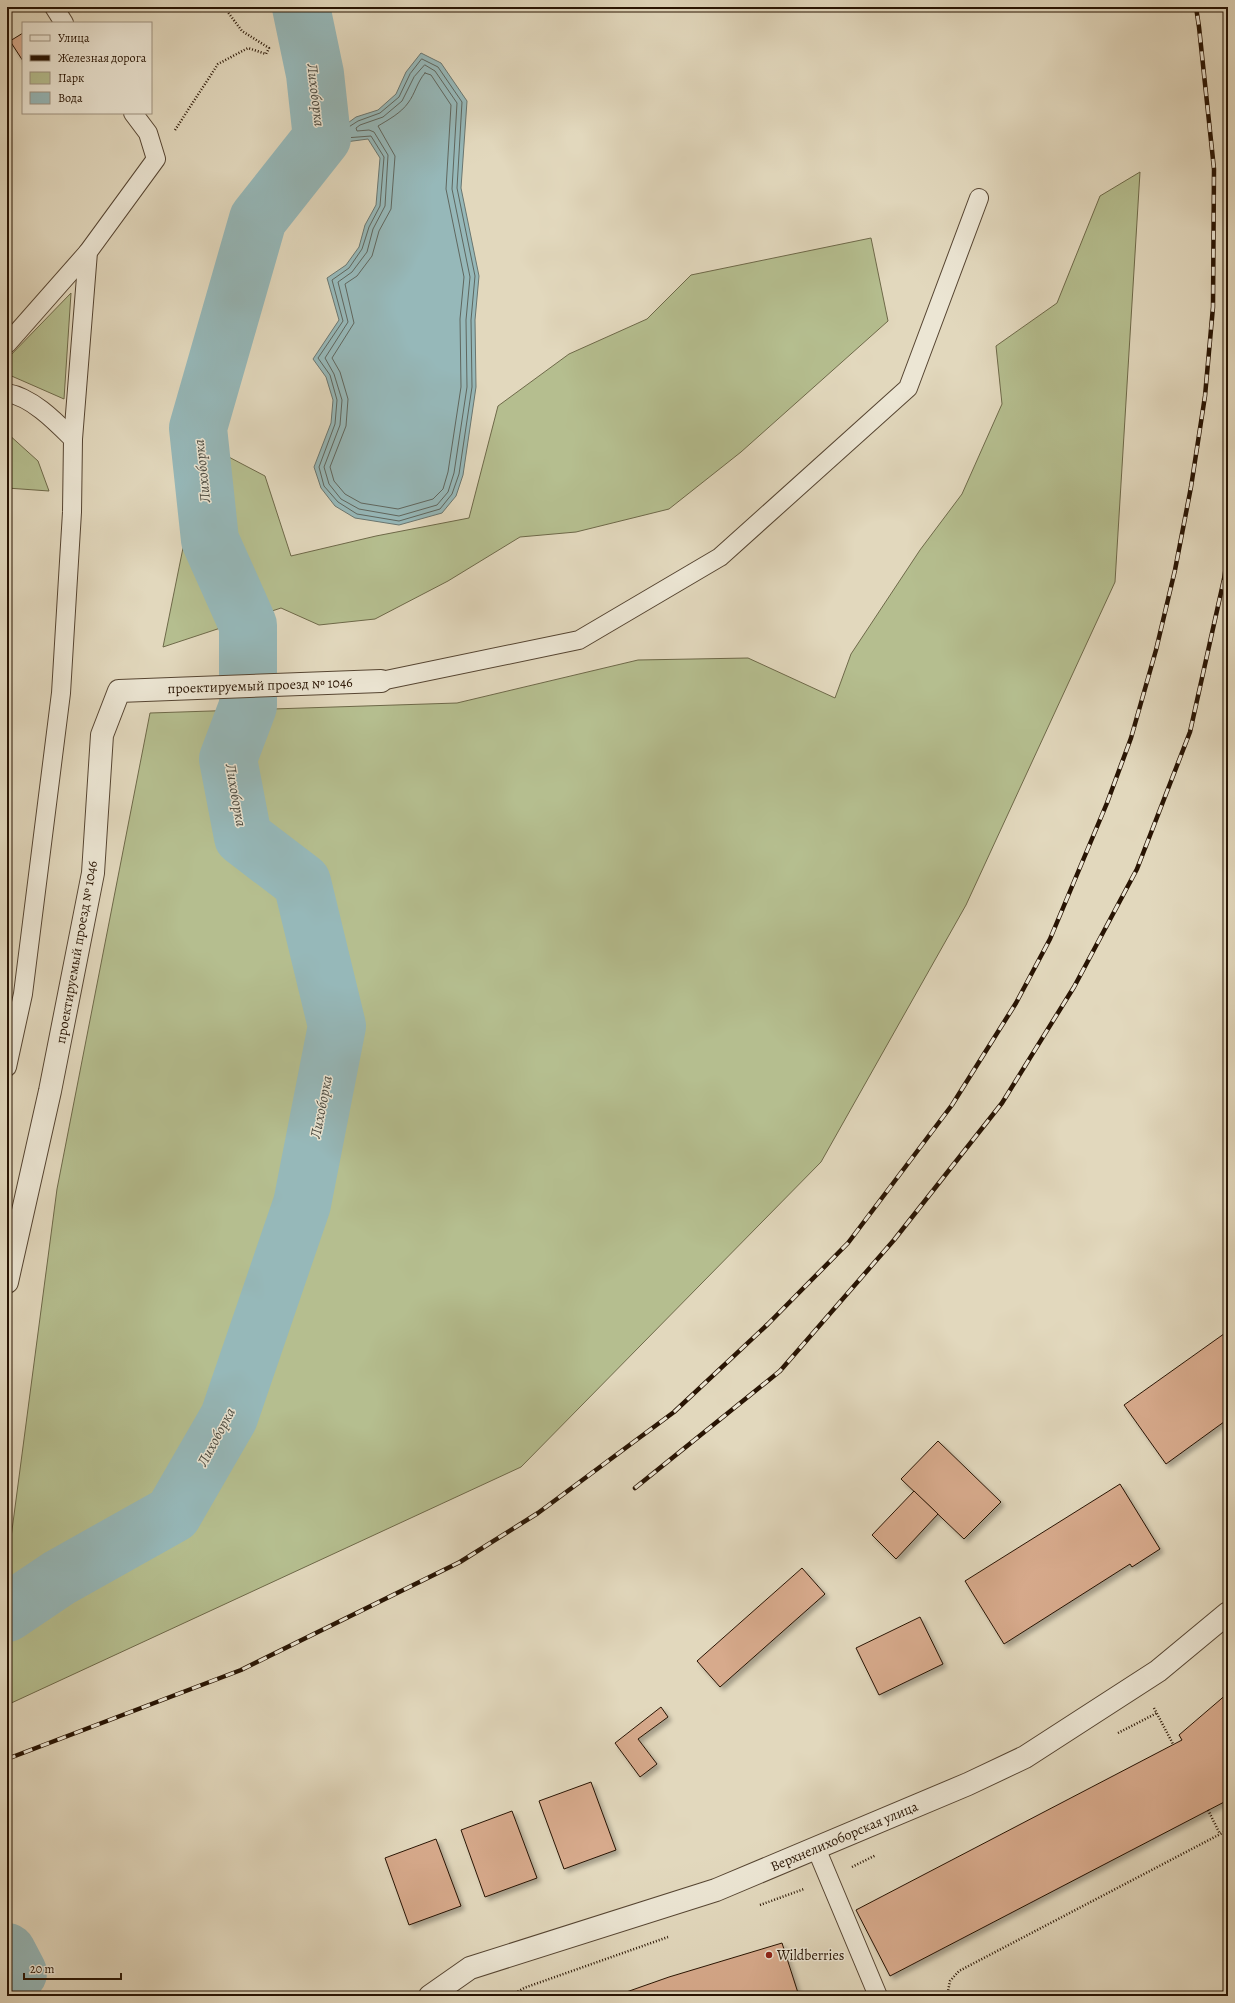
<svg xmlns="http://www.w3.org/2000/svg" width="1235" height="2003" viewBox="0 0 1235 2003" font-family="Alegreya,serif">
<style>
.green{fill:#b5be8f;stroke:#6e6949}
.water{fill:#96b8b9;stroke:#6a7670}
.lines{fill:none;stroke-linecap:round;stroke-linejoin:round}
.shore{stroke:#5f665e;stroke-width:1}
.river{stroke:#96b8b9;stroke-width:58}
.building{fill:#d7aa8c;stroke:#281403;filter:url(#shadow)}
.service-casing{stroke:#564532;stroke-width:20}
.minor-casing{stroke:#564532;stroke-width:24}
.path{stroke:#281403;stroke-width:2.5;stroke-dasharray:1 2;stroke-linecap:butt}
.service{stroke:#ece6d4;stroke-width:18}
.minor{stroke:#ece6d4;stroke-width:22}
.rail-casing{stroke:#281403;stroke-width:4.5}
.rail{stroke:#ece6d4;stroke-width:3;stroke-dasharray:9;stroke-linecap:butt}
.poi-dot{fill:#8f2418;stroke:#ece6d4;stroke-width:1.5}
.labels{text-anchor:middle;stroke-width:3;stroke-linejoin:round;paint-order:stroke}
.street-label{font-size:14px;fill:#281403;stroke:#ece6d4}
.poi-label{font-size:14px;fill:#281403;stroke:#ece6d4;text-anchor:start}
.water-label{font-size:15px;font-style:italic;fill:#4e4d43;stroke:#ece6d4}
</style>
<defs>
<filter id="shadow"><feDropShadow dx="3.5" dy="3.5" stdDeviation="2" flood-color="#0004"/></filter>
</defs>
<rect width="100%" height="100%" fill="#e2d8bd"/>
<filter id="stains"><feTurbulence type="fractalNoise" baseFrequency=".005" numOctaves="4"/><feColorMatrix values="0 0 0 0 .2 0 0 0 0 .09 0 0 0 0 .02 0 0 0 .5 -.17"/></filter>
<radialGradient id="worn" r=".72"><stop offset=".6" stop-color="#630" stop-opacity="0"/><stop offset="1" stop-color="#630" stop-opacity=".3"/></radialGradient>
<g class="green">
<path d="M1140,172L1115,582L966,905L821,1162L521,1467L7,1705V1556L9,1553L57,1189L150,713L457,703L638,660L748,658L835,698L851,654L920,550L962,494L1002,404L996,346L1057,303L1100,196Z"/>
<path d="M871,238L888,321L741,452L669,509L576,532L520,537L448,581L375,619L319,625L281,608L163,647L204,444L265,476L291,556L376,536L469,518L498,406L569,354L647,319L691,275Z"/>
<path d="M71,293L64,399L7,374V359Z"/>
<path d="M7,433L38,461L49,491L7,488Z"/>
</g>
<path class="water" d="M421,53L441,63L467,101L461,188L479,276L475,320L476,387L463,475L456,496L442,513L399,525L355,518L335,506L321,488L314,467L331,423L333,400L326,377L313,359L339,320L327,278L346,265L359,247L365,225L376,205L380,158L368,139L338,143L341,128L356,117L378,110L396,94L406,72Z"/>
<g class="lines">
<g class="shore">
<path d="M422,59L438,67L462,102L457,188L475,276L471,320L472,387L459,474L452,494L440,509L399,521L357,514L338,502L324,486L319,467L335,424L337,400L330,375L318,358L343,321L332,280L349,268L362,249L369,227L380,206L384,157L371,136L345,138L343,136L344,130L358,121L380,113L399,97L410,74Z"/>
<path d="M425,65L435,71L457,103L452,189L470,277L466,320L467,387L454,473L448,492L437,505L399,516L359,509L341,499L329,484L324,467L340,425L342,400L334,374L325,358L348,322L338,282L352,272L367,252L373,229L385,206L388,155L374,132L369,130L357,131L356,128L360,125L383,117L402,101L414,77Z"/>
<path d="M425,73L431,75L451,105L446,189L464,277L460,319L461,387L448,472L443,489L433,499L398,509L361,503L345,494L334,481L330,467L346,426L348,399L340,372L332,358L354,323L345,284L357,276L372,256L379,231L391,209L395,156L378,126C388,120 401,113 408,103C415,94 417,82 425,73Z"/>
</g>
<g class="river">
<path d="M7,1613L59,1578L173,1514L229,1417L302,1204L337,1026L302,882L243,837L228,759L248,706V625L210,540L198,428L258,219L322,138L315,74L301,7"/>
<path d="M7,1952L18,1973"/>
</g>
</g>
<g class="building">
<path d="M23,33V61L10,41Z"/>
<path d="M1228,1331V1419L1166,1464L1124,1405Z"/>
<path d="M938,1441L1001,1502L964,1539L901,1479Z"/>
<path d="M1120,1484L1160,1549L1132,1567L1130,1564L1004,1644L965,1581Z"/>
<path d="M914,1491L938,1514L896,1559L872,1535Z"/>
<path d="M802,1568L825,1594L720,1687L697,1661Z"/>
<path d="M920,1617L943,1664L879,1695L856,1648Z"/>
<path d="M1228,1693V1800L890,1976L856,1910L1182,1740L1179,1735Z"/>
<path d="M661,1707L668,1717L638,1739L657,1764L640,1777L615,1743Z"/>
<path d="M591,1782L616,1850L564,1869L539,1801Z"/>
<path d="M512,1811L537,1878L485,1897L461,1830Z"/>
<path d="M436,1839L461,1906L409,1925L385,1858Z"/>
<path d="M782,1943L799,1996H615L669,1977Z"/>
</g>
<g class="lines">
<defs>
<g id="service">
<path d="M54,7L64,23"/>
<path d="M7,344L88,252"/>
<path d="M7,393C32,397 56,422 73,439L72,512L61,693L23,994L7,1067"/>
<path d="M73,439L88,252L156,159L148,133L133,113"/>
<path d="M381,681L579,640L720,557L908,388L979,198"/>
<path d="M816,1848L878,1996"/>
</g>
<g id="minor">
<path d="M7,1282L50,1091L93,873L102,735L119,691L381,681"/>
<path d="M430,1996L470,1968L716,1890L968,1784L1025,1757L1158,1671L1228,1613"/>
</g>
</defs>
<use href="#service" class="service-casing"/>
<use href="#minor" class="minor-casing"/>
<g class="path">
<path d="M175,130L218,64L248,48L266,54L269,48L242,31L224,7"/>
<path d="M7,251L10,248"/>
<path d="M1154,1708L1173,1744"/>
<path d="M1118,1733L1157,1713"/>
<path d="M1208,1810L1220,1834"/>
<path d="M852,1867L876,1855"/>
<path d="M760,1905L804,1889"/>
<path d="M510,1996L524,1988L668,1937"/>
<path d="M947,1996L950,1981L959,1971L1228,1830"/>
<path d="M1215,1996L1228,1989"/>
</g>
<use href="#service" class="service"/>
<use href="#minor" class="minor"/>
<defs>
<g id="rail">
<path d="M635,1488L780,1371L894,1240L1002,1103L1074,987L1137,869L1190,732L1224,579L1228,553"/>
<path d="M7,1759L241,1670L460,1562L538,1513L674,1412L768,1324L848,1243L952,1105L1016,1003L1050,939L1107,803L1131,738L1156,650L1175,570L1191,487L1205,396L1213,307L1214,169L1199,27L1196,7"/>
</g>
</defs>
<use href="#rail" class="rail-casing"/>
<use href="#rail" class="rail"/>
</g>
<circle class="poi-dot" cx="769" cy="1955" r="4"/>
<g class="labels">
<g class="street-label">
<text transform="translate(260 685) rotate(-2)" y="5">проектируемый проезд № 1046</text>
<text transform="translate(76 952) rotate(-80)" y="5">проектируемый проезд № 1046</text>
<text transform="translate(844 1836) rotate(-23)" y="5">Верхнелихоборская улица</text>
</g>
<g class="poi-label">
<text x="777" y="1960">Wildberries</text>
</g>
<g class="water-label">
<text transform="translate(316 95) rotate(83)" y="5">Лихоборка</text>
<text transform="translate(202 471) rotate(-96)" y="5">Лихоборка</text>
<text transform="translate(236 795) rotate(80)" y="5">Лихоборка</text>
<text transform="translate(321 1107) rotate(-79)" y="5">Лихоборка</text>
<text transform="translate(216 1437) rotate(-62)" y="5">Лихоборка</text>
</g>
</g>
<rect width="1235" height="2003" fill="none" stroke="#e2d8bd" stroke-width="24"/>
<rect x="8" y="8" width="1219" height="1987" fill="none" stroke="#281403" stroke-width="2"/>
<rect x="12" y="12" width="1211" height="1979" fill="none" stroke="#281403"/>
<rect x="22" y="22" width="130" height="92" fill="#ece6d4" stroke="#9e9280"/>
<rect x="30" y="35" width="20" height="6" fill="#ece6d4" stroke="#9e9280"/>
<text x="58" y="42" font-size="12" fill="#281403">Улица</text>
<rect x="30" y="55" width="20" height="6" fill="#281403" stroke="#9e9280"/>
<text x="58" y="62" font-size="12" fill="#281403">Железная дорога</text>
<rect x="30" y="72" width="20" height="12" fill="#b5be8f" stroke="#9e9280"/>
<text x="58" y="82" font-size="12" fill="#281403">Парк</text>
<rect x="30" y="92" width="20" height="12" fill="#96b8b9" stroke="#9e9280"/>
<text x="58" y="102" font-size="12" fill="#281403">Вода</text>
<path d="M24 1973v6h97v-6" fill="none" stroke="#281403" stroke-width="2"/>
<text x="30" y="1973" font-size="12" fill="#281403" stroke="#ece6d4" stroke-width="3" paint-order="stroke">20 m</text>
<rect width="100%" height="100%" filter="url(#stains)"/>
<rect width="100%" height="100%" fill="url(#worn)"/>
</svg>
